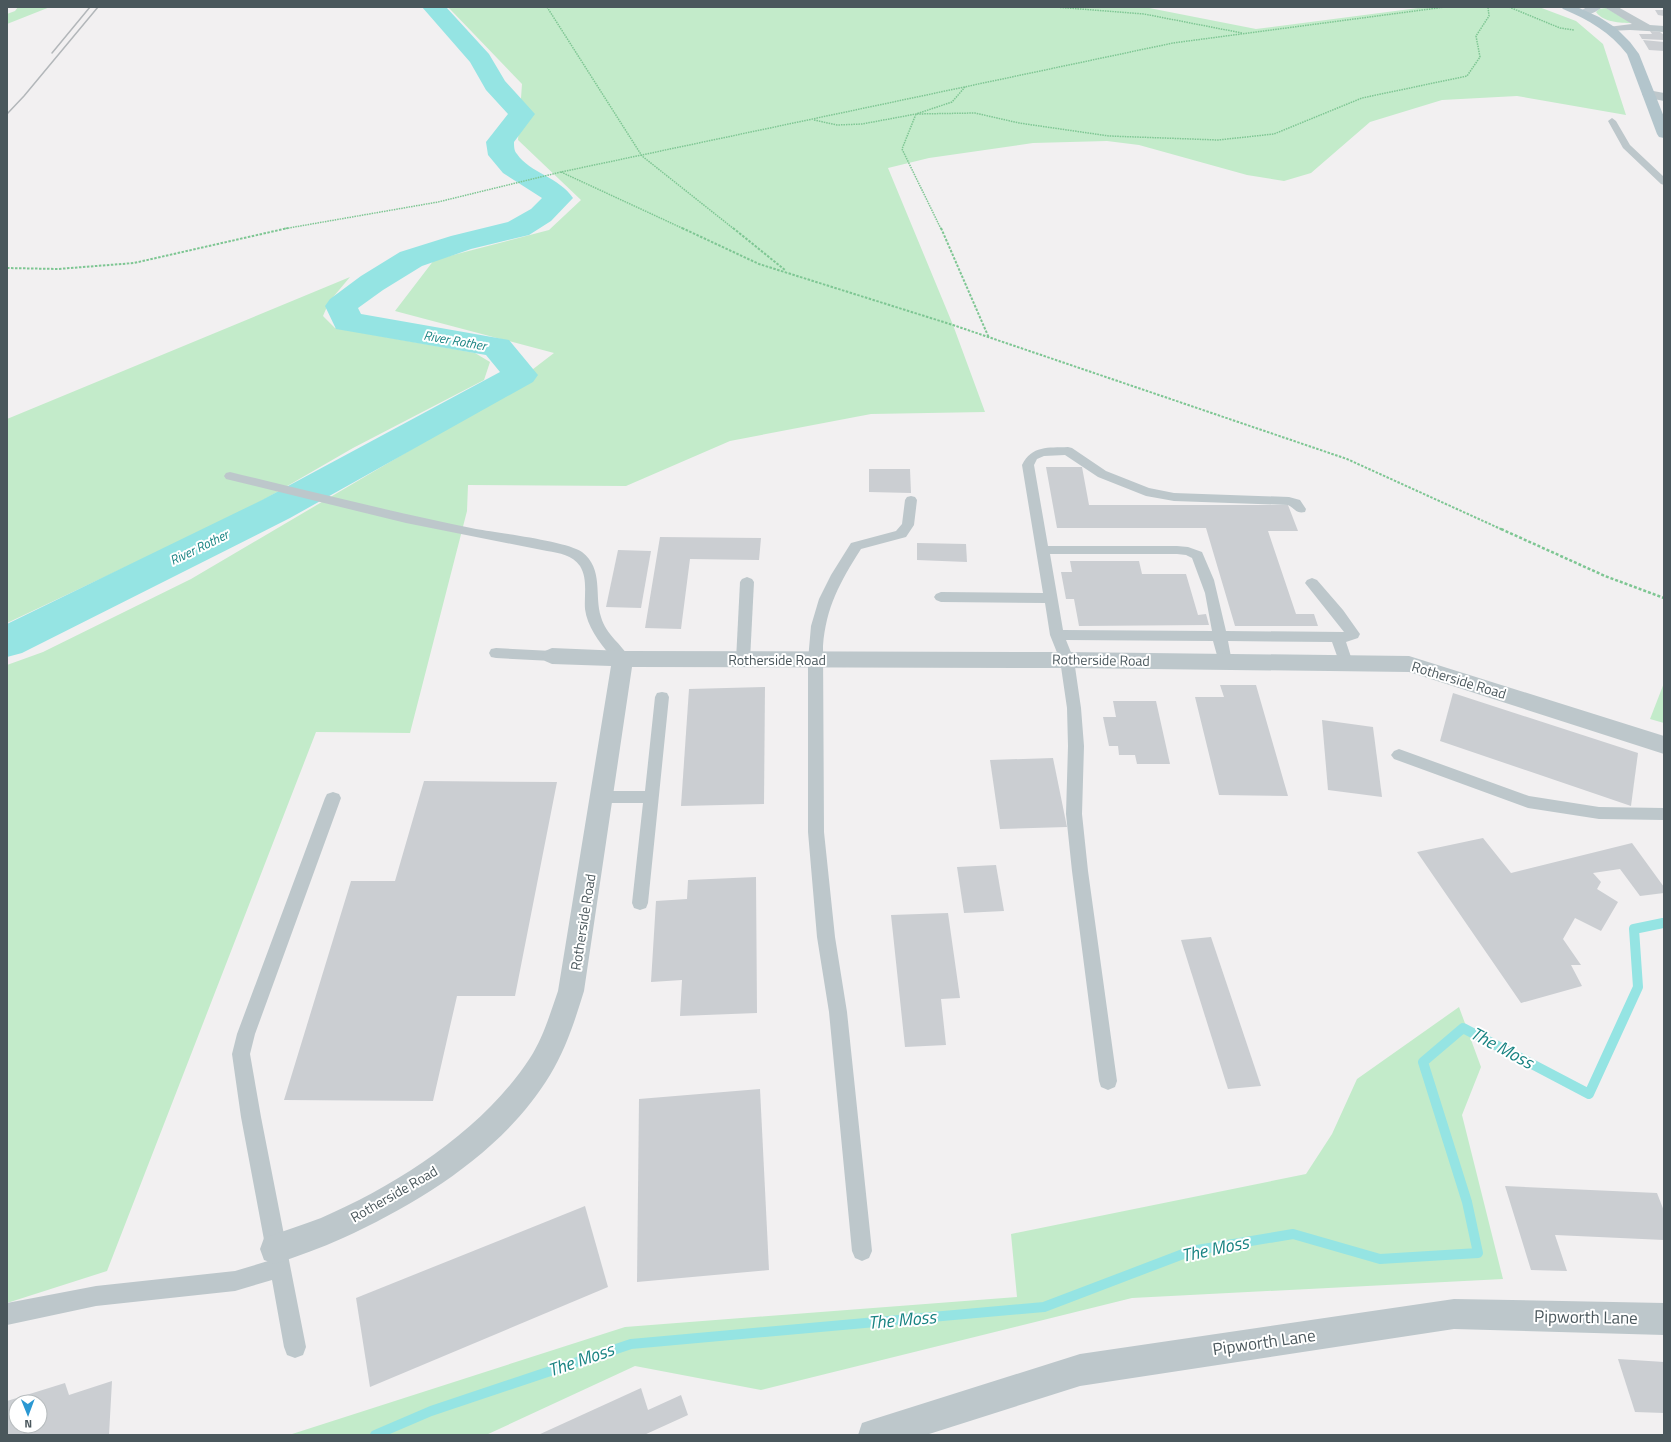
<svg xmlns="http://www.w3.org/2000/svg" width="1671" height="1442" viewBox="0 0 1671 1442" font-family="'Titillium Web',sans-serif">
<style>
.green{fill:#c3ebca}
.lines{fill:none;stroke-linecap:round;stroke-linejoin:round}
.stream-far1{stroke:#95e4e3;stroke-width:8}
.stream{stroke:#95e4e3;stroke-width:10}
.river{fill:#95e4e3;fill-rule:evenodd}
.building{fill:#cbced2;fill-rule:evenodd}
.path-far2{stroke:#7ec693;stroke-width:1.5;stroke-dasharray:1.5 1;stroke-linecap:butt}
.path-far1{stroke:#7ec693;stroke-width:2;stroke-dasharray:2.5 1.5;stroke-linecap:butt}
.path{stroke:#7ec693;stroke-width:2.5;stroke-dasharray:3 2;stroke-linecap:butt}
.lane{fill:#bdc7cb;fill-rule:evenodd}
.street{fill:#bdc7cb;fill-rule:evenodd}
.secondary{fill:#becad0;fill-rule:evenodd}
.primary{fill:#b3c5cc;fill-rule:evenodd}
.rail{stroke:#b3b7ba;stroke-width:1.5}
.labels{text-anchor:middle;stroke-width:4;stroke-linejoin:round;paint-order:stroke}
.far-water-label{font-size:13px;font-style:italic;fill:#188382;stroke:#fff}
.street-label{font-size:14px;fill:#4a575c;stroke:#fff}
.near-street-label{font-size:17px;fill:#4a575c;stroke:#fff}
.near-water-label{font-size:18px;font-style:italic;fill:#188382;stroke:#fff}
</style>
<rect width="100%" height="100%" fill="#f2f0f1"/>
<g class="green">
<path d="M18,7H50L7,24V14L15,11Z"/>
<path d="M448,7H1144L1256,29L1426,7H1539L1576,21L1603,44L1626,115L1517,96L1442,100L1370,122L1311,173L1284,181L1247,175L1139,145L1107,141L1033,143L929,158L888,168L953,325L985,412L871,414L730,441L626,486L468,485L467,511L410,733L316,732L107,1271L7,1303V665L43,652L191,579L485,406L554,353L395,311L434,260L549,230L581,200L518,140L522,84Z"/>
<path d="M1606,8L1632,23C1620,23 1603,22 1596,12L1599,9Z"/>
<path d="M350,277L329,302L323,316L335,328L475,353L490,362L484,380L353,448L244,511L7,623V419Z"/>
<path d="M1664,683V723L1650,719Z"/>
<path d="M1459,1007L1481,1067L1462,1115L1503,1279L1132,1298L761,1390L635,1366L486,1435H289L625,1327L1017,1297L1011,1234L1306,1174L1332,1134L1357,1079Z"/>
</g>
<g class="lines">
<path class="stream-far1" d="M1658,924L1664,923"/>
<path class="stream" d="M375,1435L431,1411L631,1344L1044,1307L1191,1251L1293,1234L1380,1259L1478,1253L1467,1202L1423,1062L1463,1028L1589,1094L1638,987L1634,929L1663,923"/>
<path class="river" d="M422,7H446L489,54L505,81L535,114L514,142C514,146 514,151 517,154C530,173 559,177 573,198L551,221L529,235L471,249L422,266L383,290L358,308L361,314L509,340L538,375L533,382L290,518L22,653L7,657V624L262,500L500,372L486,355L336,329L325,306L330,299L361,276L400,252L451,236L508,222L531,209L542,198L503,173L488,155L486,142L508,114L486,90L470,62Z"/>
</g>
<g class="building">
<path d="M1655,10H1664V16L1658,15Z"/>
<path d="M1650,31L1660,32L1664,35V40L1642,39L1639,34H1652Z"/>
<path d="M1643,40L1664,42V51L1649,50Z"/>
<path d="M1046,467H1082L1089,505H1288L1298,531H1268L1296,614H1314L1318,626H1235L1206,528H1057Z"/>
<path d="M869,469H910L911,493L869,492Z"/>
<path d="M660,537L761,538L759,560L690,559L681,629L645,628Z"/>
<path d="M917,543L966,544L967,562L917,560Z"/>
<path d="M618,550L651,551L641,608L606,607Z"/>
<path d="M1070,561H1139L1142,574H1186L1198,615L1206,614L1209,625L1079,626L1074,599H1066L1061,572H1072Z"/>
<path d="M1220,685H1256L1288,796L1219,795L1195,697H1224Z"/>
<path d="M765,687L764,804L681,806L689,689Z"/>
<path d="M1453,693L1638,753L1631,806L1440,741Z"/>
<path d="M1113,701H1156L1170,764H1137L1135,755H1119L1118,746H1109L1103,717H1116Z"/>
<path d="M1322,720L1373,727L1382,797L1328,790Z"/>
<path d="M1053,758L1067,827L1000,829L990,760Z"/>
<path d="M424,781L557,782L515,996H457L433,1101L284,1100L351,881H395Z"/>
<path d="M1483,838L1511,873L1632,843L1664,887V893L1640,896L1620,869L1593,873L1601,882L1597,889L1618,902L1601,931L1575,918L1563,939L1581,965H1571L1582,986L1521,1003L1417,852Z"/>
<path d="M996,865L1004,911L964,913L957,867Z"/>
<path d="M756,877L757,1013L680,1016L682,980L651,982L656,901L687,899L688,880Z"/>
<path d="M948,913L960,998L941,999L946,1045L905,1047L891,915Z"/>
<path d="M1211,937L1261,1086L1228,1089L1181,940Z"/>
<path d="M760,1089L769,1270L637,1282L639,1099Z"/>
<path d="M1505,1186L1657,1193L1664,1211V1240L1555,1235L1567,1271L1531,1270Z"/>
<path d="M585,1206L608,1287L370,1387L356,1298Z"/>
<path d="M1618,1359L1664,1362V1413L1635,1412Z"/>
<path d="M112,1381L109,1435H7V1401L65,1383L69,1395ZM16,1402H40V1426H16Z"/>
<path d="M641,1388L648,1410L681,1395L688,1415L644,1435H538Z"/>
</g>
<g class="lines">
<g class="path-far2">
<path d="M547,7L642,156L734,229"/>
<path d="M1055,7L1144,14L1242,33"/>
<path d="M1509,7L1560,28L1574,30"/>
<path d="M814,120L837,125L862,124L916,114L952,102L965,87"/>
<path d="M561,172L684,229"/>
<path d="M283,229L438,202L561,172L1173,43L1445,7"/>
<path d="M941,229L902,149L916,114L975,113L1019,123L1109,136L1218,140L1274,134L1362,98L1467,76L1480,57L1476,36L1489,16L1488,7"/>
</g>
<g class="path-far1">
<path d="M682,228L759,264L953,325L1347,459L1503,530"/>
<path d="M733,228L785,270"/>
<path d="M941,228L989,338"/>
<path d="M7,268L58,269L134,263L288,228"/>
</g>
<path class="path" d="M1501,529L1605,576L1664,598"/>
<g class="lane">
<path d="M1612,118L1616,121L1630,145L1664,177V185L1661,184L1623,148L1608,121Z"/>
<path d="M1068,447L1072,448L1106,471L1149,488L1174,493L1289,497L1300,500L1306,509L1305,512C1295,514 1295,508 1288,505L1174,501L1146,496L1098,477L1065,455L1044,456L1037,459L1034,465L1048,546H1177L1188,547L1202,552L1214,580L1226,631L1344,632L1305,583L1307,580L1312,578L1317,580L1343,610L1360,634L1358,638L1346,642L1353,663L1351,667L1346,668L1341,667L1332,642L1228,641L1232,662L1230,666L1225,667L1220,666L1213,641L1066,640L1074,660L1081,708L1084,746L1082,814L1088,871L1117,1081L1115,1087L1108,1090L1101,1087L1099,1081L1072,871L1066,814L1068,746L1067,708L1060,660L1050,635L1045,603L941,602L936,600L934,597L936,594L941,592L1043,593L1022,465C1032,445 1048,448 1068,447ZM1050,554H1177L1186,555L1192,558L1205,593L1212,631L1063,630Z"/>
<path d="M230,472C312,492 393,512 476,529C498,533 566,541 582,552C604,569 594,595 601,617C606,635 622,644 630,659L628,663C619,665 616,661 610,655C599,642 587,626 585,609C584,595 588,579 580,566C572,555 560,553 547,551L406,523L226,479L224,476L226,473Z"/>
<path d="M911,496L915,497L917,500L914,525L906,537L861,549C840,582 826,607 823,646L824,832L835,937L847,1012L872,1251L869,1258L862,1261L855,1258L852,1251L829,1012L817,937L808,832V660L811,626L819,599L831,575L851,543L896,531L902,524L905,500L907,497Z"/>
<path d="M747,577L752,579L754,582L750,660L748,664L743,665L738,664L736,660L740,582L742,579Z"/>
<path d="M496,648L552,651L557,652L559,656L557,660L552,661L496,658L491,657L489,653L491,649Z"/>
<path d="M662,692L667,693L669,697L648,903L646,908L640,910L634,908L632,903L643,803H603L597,801L595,797L597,793L603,791H645L655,697L657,693Z"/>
<path d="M1399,749L1529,796L1599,807L1664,808V820L1599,819L1528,808L1394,759L1391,755L1394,751Z"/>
<path d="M333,792L339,794L341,798L255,1034L250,1054L261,1117L306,1347L303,1355L295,1358L287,1355L284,1347L272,1280L235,1291L96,1306L7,1325V1303L96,1286L235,1271L268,1261L241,1117L232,1054L237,1034L325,798L327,794Z"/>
</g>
<g class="street">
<path d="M1604,7H1618L1650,25L1664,26V32L1630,30L1608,31L1606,29L1608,27L1632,24Z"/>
<path d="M1648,90L1664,93V101L1644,97L1642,94L1644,91Z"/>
<path d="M552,648L623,651L1067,652L1409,656L1664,736V754L1409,672L1067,668L632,667L584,991C575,1020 566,1049 550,1075C504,1151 421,1202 343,1238C321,1248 298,1256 275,1264L264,1260L260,1249L264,1238C283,1231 303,1225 321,1218C398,1185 484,1129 530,1058C543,1038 550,1014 558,991L611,666L552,664L545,661L541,656L545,651Z"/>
<path d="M1454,1299L1664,1303V1335L1454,1329L1080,1386L926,1435H858L862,1423L874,1419L1080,1354Z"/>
</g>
<path class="secondary" d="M1587,7H1602C1597,12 1586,17 1579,15L1577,13Z"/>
<path class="primary" d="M1561,7H1577L1599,17L1616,28L1630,42L1639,54L1664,117V138L1659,137L1657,134L1627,54C1610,32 1589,20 1563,9Z"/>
<g class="rail">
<path d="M52,53L90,7"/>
<path d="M7,114L24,96L98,7"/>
</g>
</g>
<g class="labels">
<g class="far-water-label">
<text transform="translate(455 340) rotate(10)" y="5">River Rother</text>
<text transform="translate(199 547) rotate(-26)" y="5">River Rother</text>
</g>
<g class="street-label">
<text x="777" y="665">Rotherside Road</text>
<text transform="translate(1101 660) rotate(1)" y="5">Rotherside Road</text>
<text transform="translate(1459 680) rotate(17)" y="5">Rotherside Road</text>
<text transform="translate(583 922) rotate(-81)" y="5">Rotherside Road</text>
<text transform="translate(394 1194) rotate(-30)" y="5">Rotherside Road</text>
</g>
<g class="near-street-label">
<text transform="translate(1586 1317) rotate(1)" y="6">Pipworth Lane</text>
<text transform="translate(1264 1342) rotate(-8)" y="6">Pipworth Lane</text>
</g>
<g class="near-water-label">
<text transform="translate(1502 1048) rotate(28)" y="6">The Moss</text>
<text transform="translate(1215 1249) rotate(-12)" y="6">The Moss</text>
<text transform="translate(902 1320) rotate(-5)" y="6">The Moss</text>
<text transform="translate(581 1360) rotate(-19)" y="6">The Moss</text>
</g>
</g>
<rect width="1671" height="1442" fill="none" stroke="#4a575c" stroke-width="16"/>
<g transform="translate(28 1414) rotate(179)"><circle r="19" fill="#ffffff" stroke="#b7bcbe"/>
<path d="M0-3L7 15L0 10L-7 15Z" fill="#2b98d2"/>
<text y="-6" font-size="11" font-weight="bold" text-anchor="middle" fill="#4a575c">N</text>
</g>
</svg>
